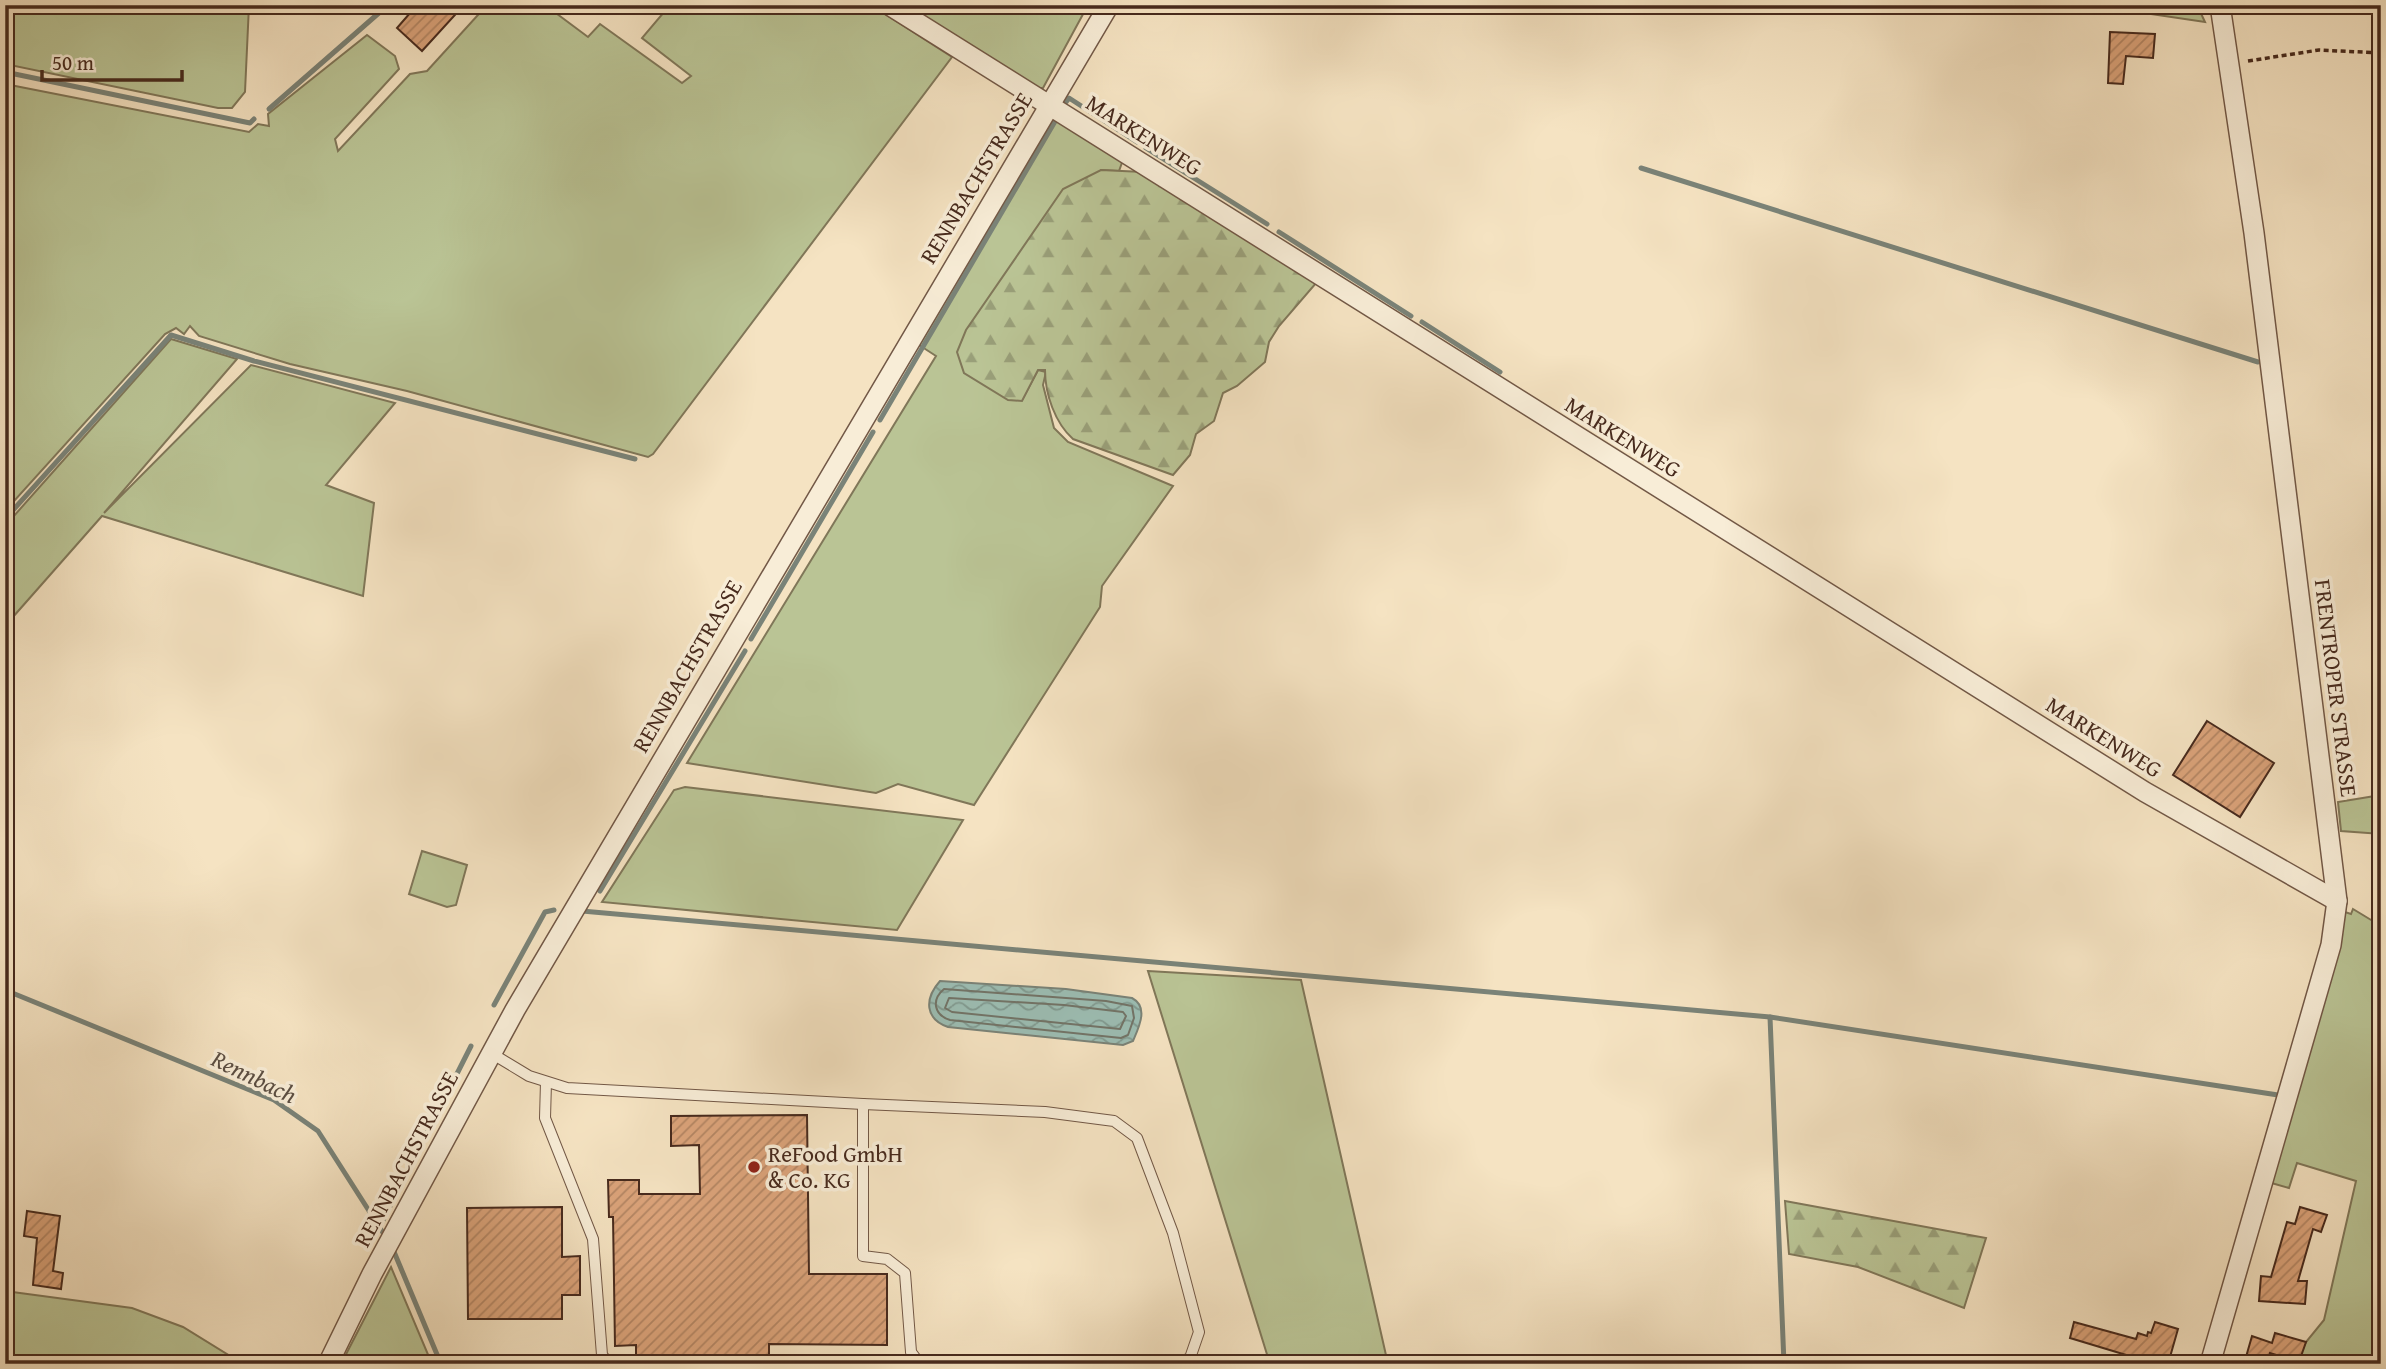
<svg xmlns="http://www.w3.org/2000/svg" width="2386" height="1369" viewBox="0 0 2386 1369" font-family="'Gentium Book Plus',serif">
<style>
.green{fill:#bac495;stroke:#807759;stroke-width:2}
.forest{fill:url(#forest-firs);stroke:#807759;stroke-width:2}
.water{fill:url(#water-waves);stroke:#7a8378;stroke-width:2}
.lines{fill:none;stroke-linecap:round;stroke-linejoin:round}
.shore{stroke:#727468;stroke-width:2}
.stream{stroke:#7a8378;stroke-width:5}
.building{fill:url(#building-hatch);stroke:#472a1d;stroke-width:2}
.service-casing{stroke:#725846;stroke-width:12}
.minor-casing{stroke:#725846;stroke-width:22}
.path{stroke:#472a1d;stroke-width:3.5;stroke-dasharray:5 3.5;stroke-linecap:butt}
.service{stroke:#f8edd7;stroke-width:10}
.minor{stroke:#f8edd7;stroke-width:19}
.poi-dot{fill:#8f2418;stroke:#f8edd7;stroke-width:2.5}
.labels{text-anchor:middle;stroke-width:7;stroke-linejoin:round;paint-order:stroke}
.street-label{font-size:23px;fill:#472a1d;stroke:#f8edd7}
.poi-label{font-size:23px;fill:#472a1d;stroke:#f8edd7;text-anchor:start}
.water-label{font-size:24px;font-style:italic;fill:#5c4f43;stroke:#f8edd7}
</style>
<defs>
<pattern id="forest-firs" width="22" height="20" patternUnits="userSpaceOnUse" patternTransform="scale(1.75)"><rect width="22" height="20" fill="#bac495"/><path d="M5 1l3.5 6h-7zM16 11l3.5 6h-7z" fill="#999f79"/></pattern>
<pattern id="water-waves" width="16" height="10" patternUnits="userSpaceOnUse" patternTransform="scale(1.75)"><rect width="16" height="10" fill="#9cbeb4"/><path d="M0 5q4-4 8 0t8 0" fill="none" stroke="#819b92"/></pattern>
<pattern id="building-hatch" width="6" height="6" patternUnits="userSpaceOnUse" patternTransform="scale(1.75)"><rect width="6" height="6" fill="#dba37a"/><path d="M-1 1l2-2M0 6l6-6M5 7l2-2" fill="none" stroke="#b38563"/></pattern>
</defs>
<rect width="100%" height="100%" fill="#f5e3c2"/>
<filter id="stains"><feTurbulence type="fractalNoise" baseFrequency=".00286" numOctaves="4"/><feColorMatrix values="0 0 0 0 .2 0 0 0 0 .09 0 0 0 0 .02 0 0 0 .5 -.17"/></filter>
<radialGradient id="worn" r=".72"><stop offset=".6" stop-color="#630" stop-opacity="0"/><stop offset="1" stop-color="#630" stop-opacity=".3"/></radialGradient>
<g class="green">
<path d="M5,5H249L245,92L232,108H218L5,64Z"/>
<path d="M487,5H545L588,37L600,24L682,83L691,76L642,38L670,5H871L952,57L653,454L648,457L407,391L290,364L199,336L190,326L184,334L176,328L165,334L5,511V84L249,132L258,124L269,126L268,114L367,35L395,56L399,69L335,139L338,151L410,74L427,71Z"/>
<path d="M905,5H1088L1043,88H1038Z"/>
<path d="M2062,5H2191L2198,7L2205,22L2097,6Z"/>
<path d="M1054,116L1124,157L1119,171L1101,170L1022,400L1038,370L1046,372L1043,385L1054,428L1068,442L1173,486L1102,586L1100,607L974,805L898,784L876,793L687,763L936,356L916,343Z"/>
<path d="M171,339L237,359L104,513L251,365L395,403L326,485L374,503L363,596L102,516L5,626V526Z"/>
<path d="M685,787L963,820L897,930L602,902L674,790Z"/>
<path d="M2381,795V834L2341,831L2338,802Z"/>
<path d="M422,851L467,865L456,905L447,907L409,894Z"/>
<path d="M2353,909L2381,926V1364H2296L2306,1342L2324,1320L2356,1181L2297,1163L2289,1188L2268,1182L2345,912L2351,914Z"/>
<path d="M1148,971L1301,980L1388,1364H1270Z"/>
<path d="M391,1267L432,1364H341Z"/>
<path d="M5,1291L132,1308L183,1327L243,1364H5Z"/>
</g>
<g class="forest">
<path d="M1101,170L1143,172L1317,282L1279,326L1269,342L1265,362L1237,386L1223,393L1214,421L1196,434L1190,455L1173,475L1073,439C1055,423 1045,394 1045,370H1038L1022,401L1008,400L964,373L957,352L966,330L1063,189Z"/>
<path d="M1785,1201L1986,1238L1964,1308L1858,1267L1789,1254Z"/>
</g>
<path class="water" d="M940,981L1066,989L1132,998C1149,1007 1139,1027 1133,1041L1123,1045L948,1027C925,1019 924,999 940,981Z"/>
<g class="lines">
<g class="shore">
<path d="M944,989L1106,1001L1132,1006L1134,1018L1128,1035L1121,1038L950,1020C934,1015 931,1000 944,989Z"/>
<path d="M949,998L1064,1005L1123,1012L1126,1016L1120,1029L952,1012L945,1008Z"/>
</g>
<g class="stream">
<path d="M5,72L250,123L254,119"/>
<path d="M1066,102L1069,98L1137,142"/>
<path d="M269,109L388,5"/>
<path d="M1146,148L1267,224"/>
<path d="M1641,168L2258,362"/>
<path d="M1279,232L1411,316"/>
<path d="M1422,322L1500,372"/>
<path d="M880,420L1057,118"/>
<path d="M5,519L171,335L254,361L635,459"/>
<path d="M751,639L873,432"/>
<path d="M600,891L745,651"/>
<path d="M582,911L1770,1017L2278,1095"/>
<path d="M5,990L274,1100L318,1131L387,1239"/>
<path d="M494,1005L545,912L554,910"/>
<path d="M1770,1017L1784,1364"/>
<path d="M2380,1127L2381,1128"/>
<path d="M380,1226L471,1046"/>
<path d="M392,1247L441,1364"/>
</g>
</g>
<g class="building">
<path d="M417,5H464L422,51L397,28Z"/>
<path d="M2110,32L2155,34L2153,58L2126,56L2123,84L2108,83Z"/>
<path d="M2207,721L2274,763L2240,817L2173,775Z"/>
<path d="M807,1115L809,1274H887V1345L769,1344V1364H636V1345L615,1346L613,1217H609L608,1180H639V1194H700L699,1145L671,1146V1116Z"/>
<path d="M562,1207V1257L580,1256V1295H562V1319H468L467,1208Z"/>
<path d="M2300,1207L2327,1215L2321,1232L2313,1229L2298,1281H2307L2305,1304L2259,1301L2261,1276L2271,1277L2287,1222L2295,1224Z"/>
<path d="M27,1211L60,1216L53,1271L63,1273L61,1289L33,1285L37,1238L24,1236Z"/>
<path d="M2074,1322L2136,1339L2138,1333L2147,1336L2148,1332L2151,1333L2155,1322L2178,1329L2168,1364H2156L2070,1338Z"/>
<path d="M2275,1333L2306,1342L2299,1362L2270,1353L2267,1364H2244L2252,1336L2272,1343Z"/>
</g>
<g class="lines">
<defs>
<g id="service">
<path d="M491,1053L529,1076L567,1088L863,1104V1256L887,1259L905,1273L911,1352L920,1364"/>
<path d="M546,1082L545,1118L593,1239L602,1355L609,1364"/>
<path d="M863,1104L1045,1112L1114,1121L1137,1138L1173,1233L1199,1332L1190,1358L1176,1364"/>
</g>
<g id="minor">
<path d="M889,5L2145,792L2337,901"/>
<path d="M328,1364L372,1274L515,1010L1109,5"/>
<path d="M2210,1364L2331,945L2337,901L2254,233L2220,5"/>
</g>
</defs>
<use href="#service" class="service-casing"/>
<use href="#minor" class="minor-casing"/>
<path class="path" d="M2248,61L2319,50L2381,53"/>
<use href="#service" class="service"/>
<use href="#minor" class="minor"/>
</g>
<circle class="poi-dot" cx="754" cy="1167" r="7"/>
<g class="labels">
<g class="street-label">
<text transform="translate(1144 135) rotate(32)" y="8">MARKENWEG</text>
<text transform="translate(976 178) rotate(-59)" y="8">RENNBACHSTRASSE</text>
<text transform="translate(1623 437) rotate(32)" y="8">MARKENWEG</text>
<text transform="translate(687 666) rotate(-60)" y="8">RENNBACHSTRASSE</text>
<text transform="translate(2336 688) rotate(83)" y="8">FRENTROPER STRASSE</text>
<text transform="translate(2104 737) rotate(32)" y="8">MARKENWEG</text>
<text transform="translate(406 1159) rotate(-62)" y="8">RENNBACHSTRASSE</text>
</g>
<g class="poi-label">
<text x="768" y="1162">ReFood GmbH<tspan x="768" dy="26">&amp; Co. KG</tspan></text>
</g>
<g class="water-label">
<text transform="translate(254 1077) rotate(26)" y="8">Rennbach</text>
</g>
</g>
<rect width="2386" height="1369" fill="none" stroke="#f5e3c2" stroke-width="28"/>
<rect x="7" y="7" width="2372" height="1355" fill="none" stroke="#472a1d" stroke-width="3.5"/>
<rect x="14" y="14" width="2358" height="1341" fill="none" stroke="#472a1d" stroke-width="2"/>
<path d="M42 70v10h140v-10" fill="none" stroke="#472a1d" stroke-width="3.5"/>
<text x="52" y="70" font-size="21" fill="#472a1d" stroke="#f8edd7" stroke-width="5" paint-order="stroke">50 m</text>
<rect width="100%" height="100%" filter="url(#stains)"/>
<rect width="100%" height="100%" fill="url(#worn)"/>
</svg>
